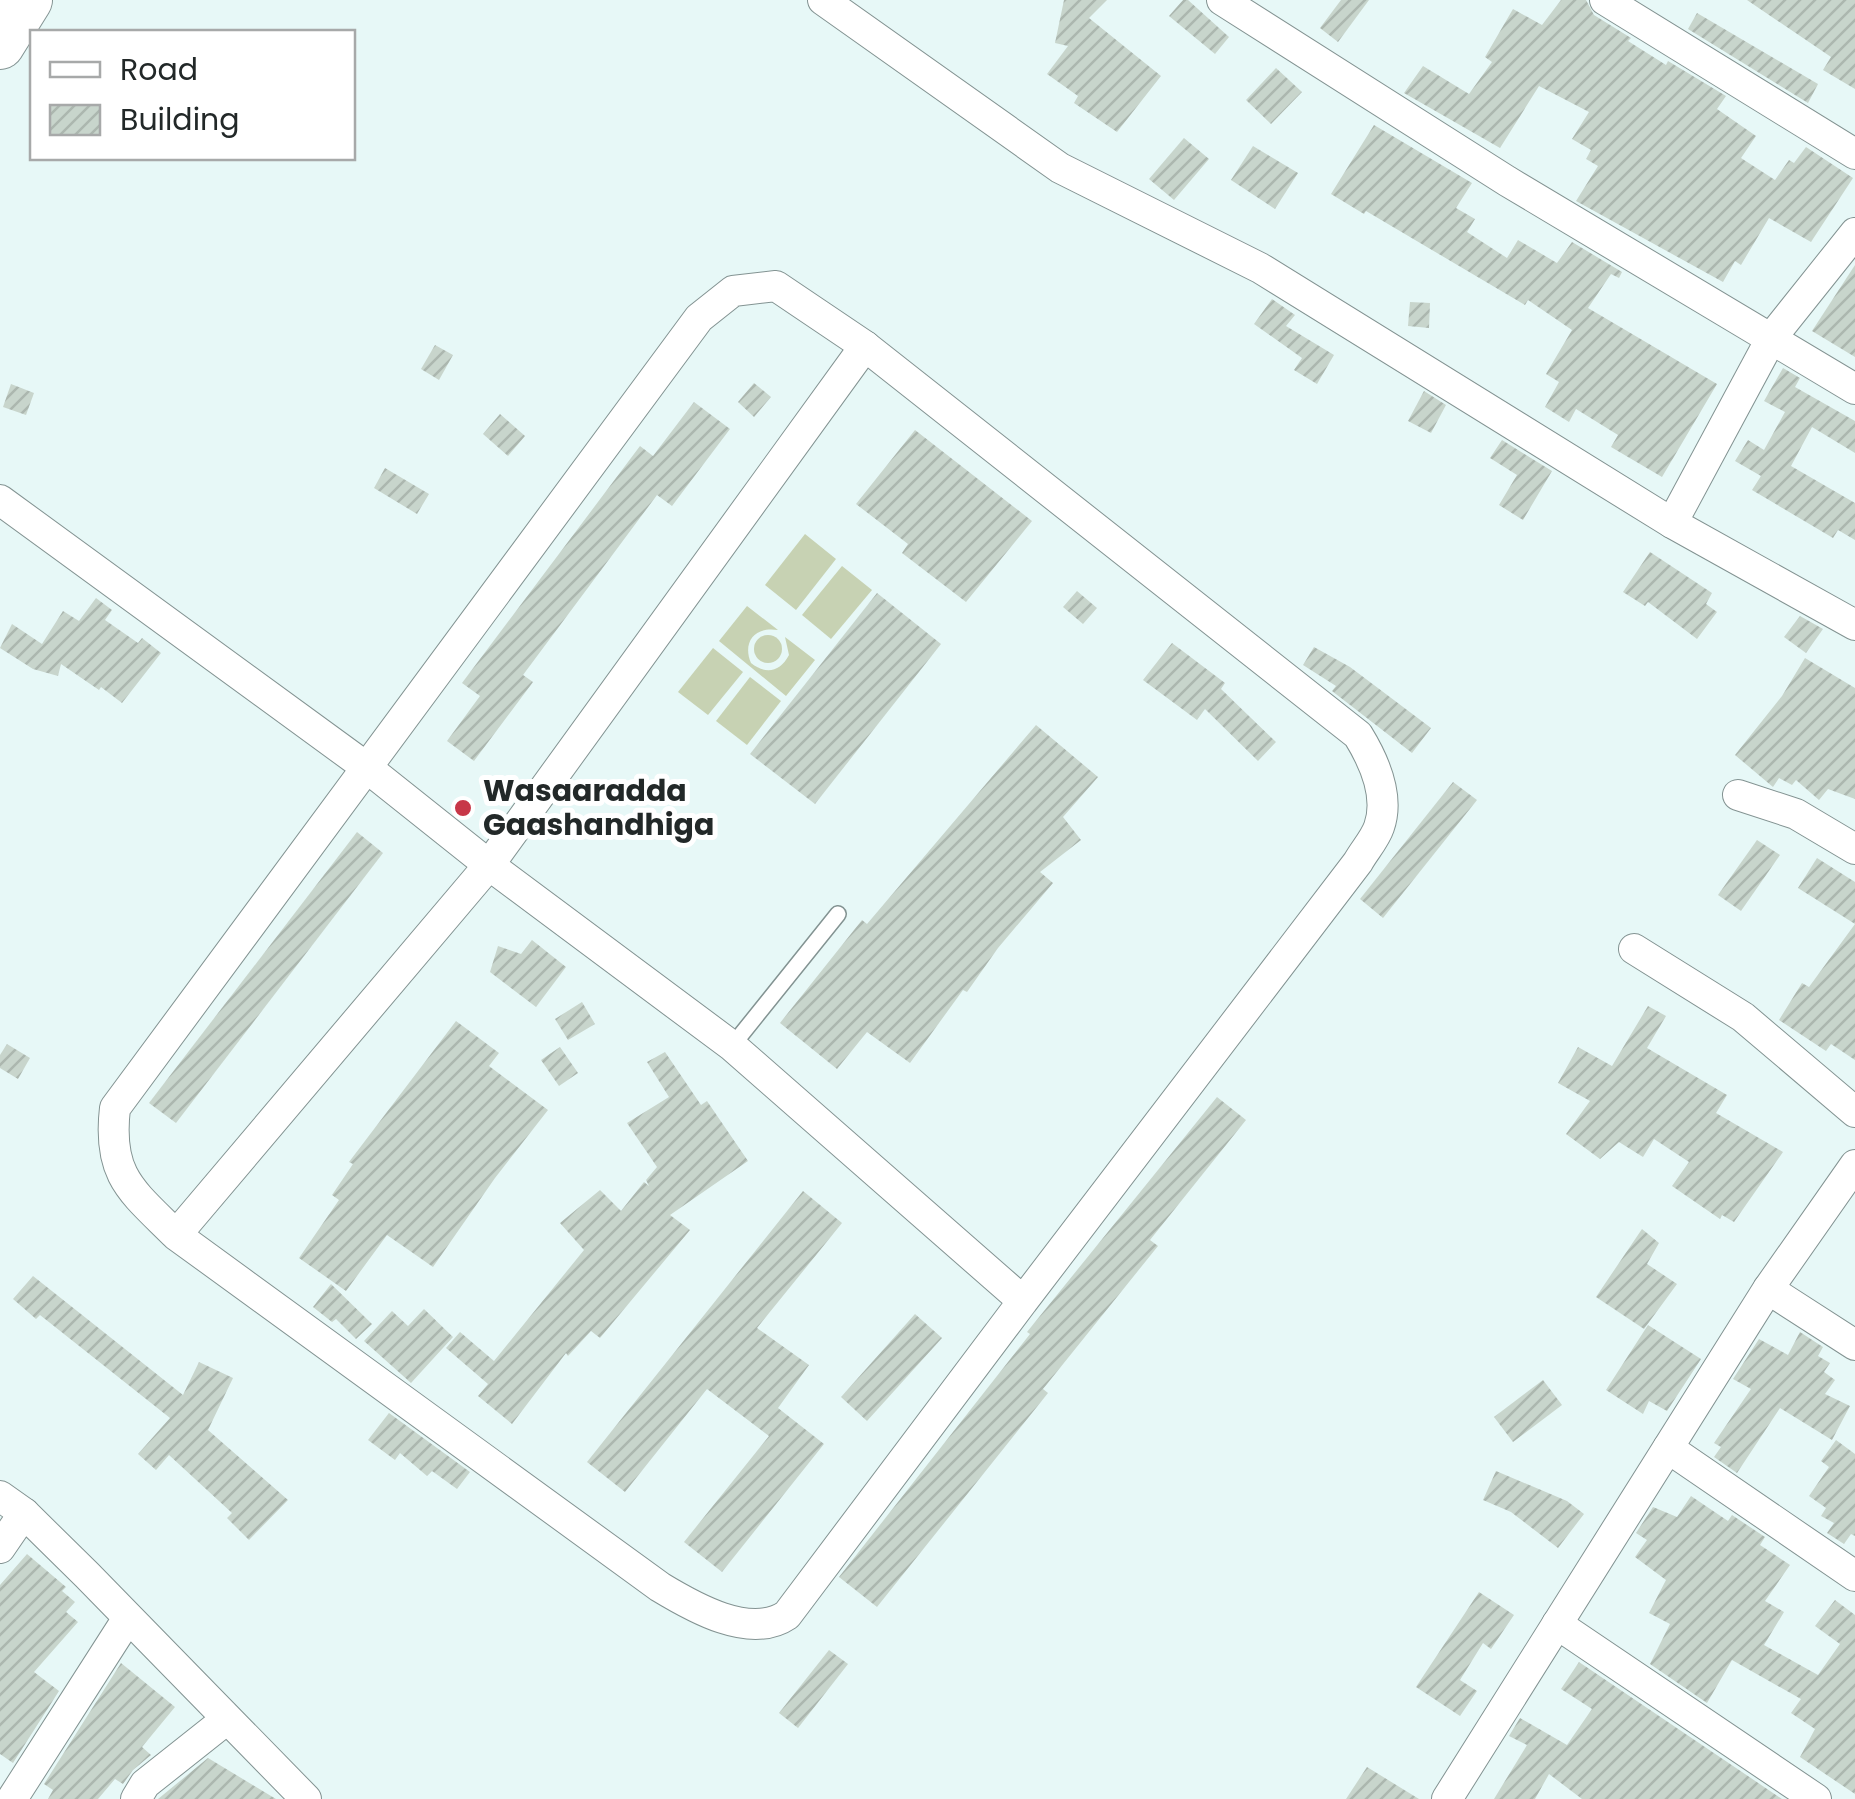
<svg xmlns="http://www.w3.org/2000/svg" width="1855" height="1799" viewBox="0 0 1855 1799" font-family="Poppins,sans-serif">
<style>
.green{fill:#c7d2b3}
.building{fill:url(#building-hatch)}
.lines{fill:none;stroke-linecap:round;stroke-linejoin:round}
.lane-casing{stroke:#839392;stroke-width:18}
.street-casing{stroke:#839392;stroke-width:32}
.primary-casing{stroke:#839392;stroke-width:50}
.lane{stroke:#fff;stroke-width:15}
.street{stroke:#fff;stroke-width:30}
.primary{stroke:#fff;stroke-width:48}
.poi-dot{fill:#c73748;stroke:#fff;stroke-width:4}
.labels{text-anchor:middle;stroke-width:10;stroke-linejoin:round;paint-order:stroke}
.poi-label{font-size:30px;font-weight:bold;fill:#222828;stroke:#fff;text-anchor:start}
</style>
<defs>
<pattern id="building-hatch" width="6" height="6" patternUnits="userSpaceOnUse" patternTransform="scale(2.5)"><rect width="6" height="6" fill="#c8d5cc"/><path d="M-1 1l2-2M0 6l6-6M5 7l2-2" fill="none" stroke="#acb7af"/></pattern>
</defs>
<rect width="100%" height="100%" fill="#e7f8f7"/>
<g class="green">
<path d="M805,534L836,559L796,610L765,585Z"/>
<path d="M842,566L872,590L831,639L802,615Z"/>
<path d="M747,606L778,630C755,626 742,642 751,663C766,675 780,672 789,655L785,637L815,660L786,696L719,641Z"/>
<circle cx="768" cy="649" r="14"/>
<path d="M713,648L743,672L708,715L678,692Z"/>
<path d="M750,677L781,701L747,745L716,721Z"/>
</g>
<g class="building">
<path d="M1064,0H1107L1089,18L1161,76L1117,132L1074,103L1078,96L1047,74L1068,46L1055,43Z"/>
<path d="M1183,0H1188L1229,37L1215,54L1169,16Z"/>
<path d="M1341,0H1369L1338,42L1320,28Z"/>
<path d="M1561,0H1586L1594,15L1631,38L1628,41L1666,65L1668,61L1726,96L1717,109L1756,136L1741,158L1775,180L1789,160L1794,163L1806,147L1853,178L1811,242L1769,218L1741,265L1735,261L1723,282L1576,201L1598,166L1586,159L1591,150L1572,139L1589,112L1539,86L1500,148L1404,93L1423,66L1469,94L1492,62L1485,57L1513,9L1542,25Z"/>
<path d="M1747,0H1855V89L1823,70L1831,57Z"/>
<path d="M1697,13L1818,84L1808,103L1688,29Z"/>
<path d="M1276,68L1302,92L1271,124L1246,100Z"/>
<path d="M1374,125L1472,183L1456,208L1475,219L1467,232L1507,258L1518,240L1557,263L1572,242L1622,272L1619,278L1611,274L1588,308L1717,384L1662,477L1611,447L1618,435L1576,409L1569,422L1545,407L1559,382L1546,374L1572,330L1528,300L1525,305L1366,211L1364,214L1331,194Z"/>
<path d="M1184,138L1209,159L1174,200L1149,179Z"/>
<path d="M1253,146L1298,173L1275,209L1231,180Z"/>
<path d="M1855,265V357L1812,331Z"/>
<path d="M1272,299L1295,315L1286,326L1334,355L1317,384L1294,370L1302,358L1254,324Z"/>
<path d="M1410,302L1430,303L1429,328L1408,326Z"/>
<path d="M435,345L453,355L439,380L421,369Z"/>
<path d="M1783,368L1800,378L1795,387L1855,421V453L1812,427L1791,466L1855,503V540L1838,530L1833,538L1752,490L1761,476L1735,461L1748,440L1764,450L1785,412L1764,401Z"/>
<path d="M754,383L771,397L754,417L738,402Z"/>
<path d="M11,384L34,393L26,415L3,407Z"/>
<path d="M1424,391L1446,405L1431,433L1408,421Z"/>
<path d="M694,402L730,429L672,506L657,495L523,675L533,682L474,761L447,741L480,696L462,683L640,446L653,456Z"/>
<path d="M500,414L525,436L508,456L483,434Z"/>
<path d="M915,430L1032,521L966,602L902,553L908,544L856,504Z"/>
<path d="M1502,440L1552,471L1523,520L1499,505L1517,475L1490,458Z"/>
<path d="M385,468L429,494L417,514L374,488Z"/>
<path d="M1650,552L1712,593L1706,604L1717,612L1697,639L1648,602L1645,606L1623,592Z"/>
<path d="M1077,591L1097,608L1083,624L1063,607Z"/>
<path d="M877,593L941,644L815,804L750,754Z"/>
<path d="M96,598L112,610L105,620L138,643L142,638L161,653L122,703L101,687L99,690L61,664L58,676L33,669L0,648L12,624L42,644L63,611L79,621Z"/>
<path d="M1800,616L1823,629L1806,653L1784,637Z"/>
<path d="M1172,643L1225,683L1221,689L1276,742L1258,761L1205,709L1197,720L1143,680Z"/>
<path d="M1314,647L1350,667L1431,728L1412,753L1332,691L1336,686L1303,665Z"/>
<path d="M1805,658L1855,688V799L1828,789L1819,800L1796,780L1792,785L1779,778L1773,787L1735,755L1782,696Z"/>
<path d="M1036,725L1098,777L1063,817L1081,840L1040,872L1053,883L998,948L967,992L963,990L910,1063L867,1032L837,1069L780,1023L862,920L867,924Z"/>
<path d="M1453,782L1477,800L1383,918L1360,899Z"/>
<path d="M357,832L383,853L176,1123L149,1103Z"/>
<path d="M1757,840L1780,855L1741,911L1718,895Z"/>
<path d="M1817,858L1855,882V924L1798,888Z"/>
<path d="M1855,924V1060L1831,1044L1826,1051L1779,1020L1802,983L1809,987Z"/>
<path d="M532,940L566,967L536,1007L490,972L498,946L521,954Z"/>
<path d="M582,1002L595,1024L568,1040L555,1019Z"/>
<path d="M1648,1006L1666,1016L1647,1048L1727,1095L1716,1113L1783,1152L1734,1222L1722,1215L1720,1219L1672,1186L1689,1162L1654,1139L1643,1157L1619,1142L1600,1159L1566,1134L1590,1101L1558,1083L1578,1047L1612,1066Z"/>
<path d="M456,1021L499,1053L489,1066L548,1110L495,1178L433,1267L387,1235L346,1291L299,1258L339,1200L332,1195L353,1164L349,1162Z"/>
<path d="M7,1044L30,1058L18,1079L0,1068V1055Z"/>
<path d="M560,1047L578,1073L559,1086L541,1060Z"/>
<path d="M665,1052L701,1105L707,1101L748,1161L670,1215L690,1230L600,1338L591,1331L568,1356L566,1353L512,1424L478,1396L488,1384L446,1348L460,1332L494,1361L584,1250L560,1223L600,1190L621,1211L644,1182L649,1186L646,1180L657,1167L627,1123L669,1097L647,1062Z"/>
<path d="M1217,1097L1246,1120L1150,1240L1158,1246L1043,1389L1048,1393L877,1607L839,1577L1030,1334L1027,1332Z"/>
<path d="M803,1191L842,1223L757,1328L809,1365L778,1408L824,1444L722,1572L684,1542L769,1436L707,1389L625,1492L587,1462Z"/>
<path d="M1642,1229L1659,1243L1647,1264L1677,1284L1644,1329L1596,1297Z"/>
<path d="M33,1276L183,1395L199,1362L233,1378L208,1430L288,1500L249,1540L227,1518L232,1513L169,1455L156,1470L138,1454L170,1418L40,1315L36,1319L13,1299Z"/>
<path d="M331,1284L372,1324L356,1339L336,1319L332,1322L313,1307Z"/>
<path d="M424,1309L453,1337L411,1383L364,1341L392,1311L408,1326Z"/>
<path d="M915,1314L942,1338L867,1421L841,1397Z"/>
<path d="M1648,1325L1701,1359L1667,1411L1649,1401L1643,1414L1606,1390Z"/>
<path d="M1800,1332L1823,1347L1818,1356L1830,1363L1824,1372L1835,1380L1825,1394L1850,1406L1832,1440L1780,1408L1737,1473L1714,1457L1721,1447L1714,1443L1751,1389L1733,1379L1759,1339L1788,1355Z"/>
<path d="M1543,1380L1562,1405L1513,1442L1494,1417Z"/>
<path d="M389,1413L470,1472L457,1489L432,1471L427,1476L400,1453L395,1460L368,1440Z"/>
<path d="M1836,1440L1855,1454V1536L1851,1534L1844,1544L1827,1533L1834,1523L1821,1516L1826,1508L1809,1496L1829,1467L1821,1461Z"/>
<path d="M1496,1471L1567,1501L1584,1514L1558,1548L1511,1512L1483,1500Z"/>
<path d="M1691,1496L1728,1521L1732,1515L1765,1537L1760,1545L1790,1565L1765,1601L1784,1612L1764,1645L1818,1675L1840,1644L1815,1626L1835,1600L1855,1615V1794L1800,1757L1815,1729L1791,1713L1801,1699L1732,1660L1707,1703L1650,1664L1670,1624L1649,1613L1666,1580L1635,1557L1647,1540L1636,1533L1653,1507L1677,1517Z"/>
<path d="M27,1554L66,1587L62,1591L75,1602L66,1612L78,1622L34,1672L59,1691L13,1763L0,1754V1585Z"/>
<path d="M1479,1592L1514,1615L1491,1649L1483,1643L1460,1680L1477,1691L1460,1716L1416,1687Z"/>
<path d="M829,1650L848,1664L798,1728L779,1713Z"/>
<path d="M1579,1662L1782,1799H1582L1549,1774L1535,1799H1494L1527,1745L1509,1736L1520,1718L1567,1745L1592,1709L1561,1689Z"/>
<path d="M121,1663L175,1707L142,1747L151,1755L133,1770L123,1784L115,1779L98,1799H48L53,1790L44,1784Z"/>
<path d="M208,1758L276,1799H158Z"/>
<path d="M1367,1767L1419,1799H1346Z"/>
</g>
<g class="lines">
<defs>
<path id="lane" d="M732,1046L838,914"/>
<g id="street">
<path d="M823,0L1060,168L1260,268L1672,523L1855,625"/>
<path d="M1222,0L1507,181L1855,389"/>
<path d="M1605,0L1855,154"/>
<path d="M0,500L366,767L489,865L865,346"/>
<path d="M1672,523L1772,337L1855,233"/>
<path d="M1738,795L1796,814L1855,849"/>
<path d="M1634,949L1743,1017L1855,1112"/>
<path d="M176,1235L489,865L732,1046L1023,1301L1358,862C1364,851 1375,839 1379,827C1390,796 1374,761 1358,735L865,346L776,286L733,291L699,318L115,1108C107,1176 132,1191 176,1235L660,1587C693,1607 750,1640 787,1615L1023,1301"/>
<path d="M1768,1289L1855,1345"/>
<path d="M1668,1448L1855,1576"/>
<path d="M0,1496L24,1513L87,1575L306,1799"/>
<path d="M0,1548L24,1513"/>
<path d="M1557,1624L1816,1799"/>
<path d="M12,1799L128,1618"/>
<path d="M136,1799L145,1784L227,1719"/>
<path d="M1447,1799L1768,1289L1855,1165"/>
</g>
<path id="primary" d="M0,45L28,0"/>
</defs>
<use href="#lane" class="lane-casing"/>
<use href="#street" class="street-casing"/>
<use href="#primary" class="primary-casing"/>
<use href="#lane" class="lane"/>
<use href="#street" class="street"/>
<use href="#primary" class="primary"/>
</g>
<circle class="poi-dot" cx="463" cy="808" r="10"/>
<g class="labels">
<g class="poi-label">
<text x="483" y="801">Wasaaradda<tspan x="483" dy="34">Gaashandhiga</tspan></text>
</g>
</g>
<rect x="30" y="30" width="325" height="130" fill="#ffffff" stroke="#a7a9a9" stroke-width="2.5"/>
<rect x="50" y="62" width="50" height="15" fill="#ffffff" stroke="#a7a9a9" stroke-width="2.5"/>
<text x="120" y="80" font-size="30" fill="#222828">Road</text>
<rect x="50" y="105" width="50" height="30" fill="url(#building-hatch)" stroke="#a7a9a9" stroke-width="2.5"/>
<text x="120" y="130" font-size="30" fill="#222828">Building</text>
</svg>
